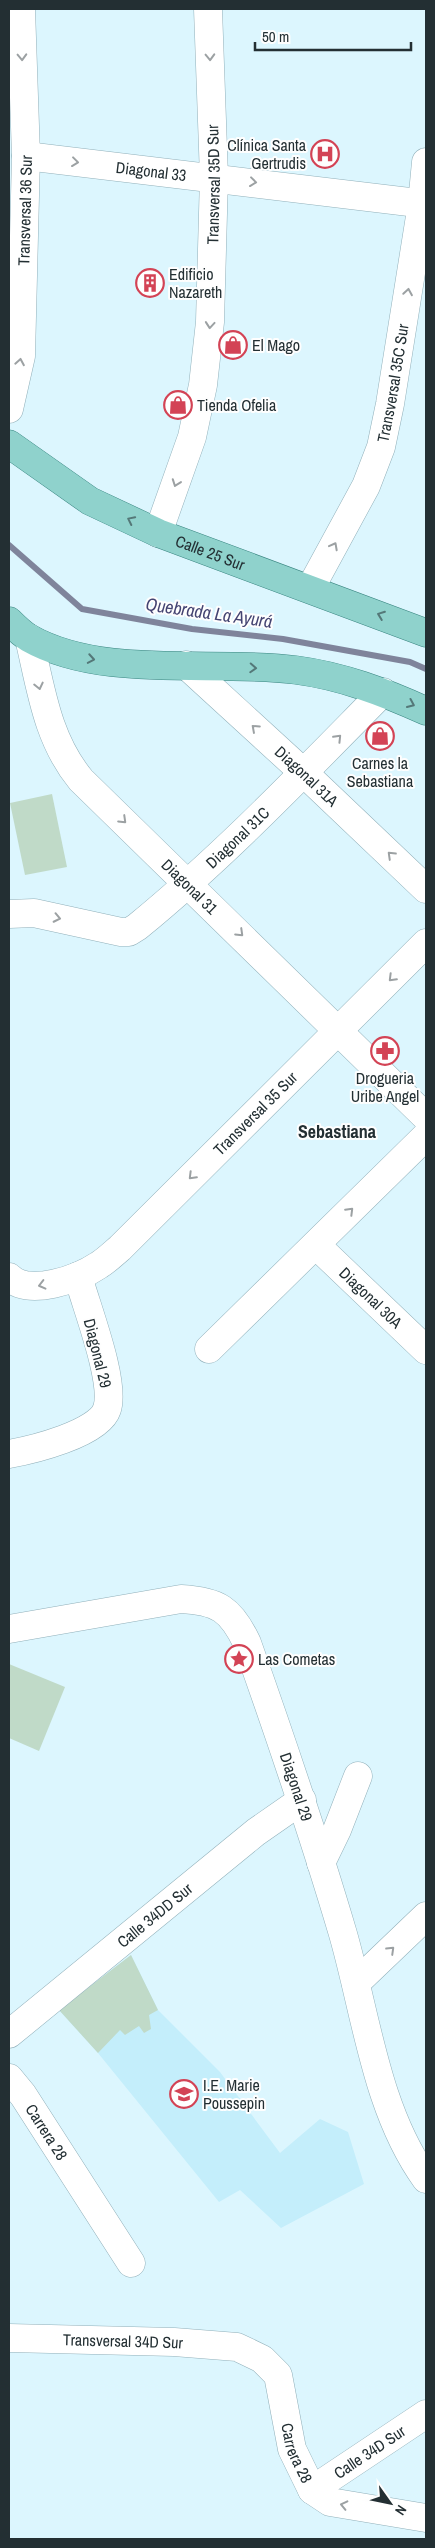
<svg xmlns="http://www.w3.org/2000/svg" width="435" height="2548" viewBox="0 0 435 2548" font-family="'Archivo Narrow',sans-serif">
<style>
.built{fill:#c4eefb}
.green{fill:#c0dac8}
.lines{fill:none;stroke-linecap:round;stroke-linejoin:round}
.stream{stroke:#7f849b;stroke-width:6}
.minor-casing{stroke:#91b0ba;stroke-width:29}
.major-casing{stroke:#398580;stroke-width:29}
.minor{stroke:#fff;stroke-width:28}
.major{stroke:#8fd2cc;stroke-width:28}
.oneway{stroke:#9ca1a3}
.oneway2{stroke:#547878}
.labels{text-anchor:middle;stroke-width:4;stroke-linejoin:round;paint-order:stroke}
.poi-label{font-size:16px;fill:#232f33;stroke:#fefefe;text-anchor:start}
.street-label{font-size:16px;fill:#232f33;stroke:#fefefe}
.water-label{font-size:18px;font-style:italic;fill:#444472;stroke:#fefefe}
.neighbourhood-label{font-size:18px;font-weight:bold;fill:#232f33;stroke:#fefefe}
</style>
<rect width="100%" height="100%" fill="#dcf6fe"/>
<path class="built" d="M131,1955L158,2010L220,2072L280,2153L320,2119L348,2132L364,2184L281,2228L240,2190L219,2202L98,2053L59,2010Z"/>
<g class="green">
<path d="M52,794L67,867L25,875L10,803Z"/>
<path d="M9,1664L65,1687L39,1751L9,1738Z"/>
<path d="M131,1955L158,2010L149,2015L151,2029L144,2033L139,2026L125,2035L120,2030L98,2053L59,2010Z"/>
</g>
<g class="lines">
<path class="stream" d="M9,545L82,609L192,629L283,639L410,662L426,669"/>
<defs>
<g id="minor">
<path id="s1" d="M26,156L426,204"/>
<path id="s2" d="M9,409L21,356L26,156L21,9"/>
<path id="s3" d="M158,533L192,437L203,385L210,322L214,177L208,9"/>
<path id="s4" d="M310,589L366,486L381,447L390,404L422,204L426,162"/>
<path id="s5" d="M29,638C41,689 47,739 81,780L426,1117"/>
<path id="s6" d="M186,665L304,773L426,889"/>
<path id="s7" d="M9,914L34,913L121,932H129L137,927C225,855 303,773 383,692"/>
<path id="s8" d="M316,1245L426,1350"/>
<path id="s9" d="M9,1277C29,1297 78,1279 99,1265C107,1260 114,1253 120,1248L426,943"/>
<path d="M209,1349L426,1136"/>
<path d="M9,1454C31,1450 99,1434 107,1409C116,1382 86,1306 78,1276"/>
<path id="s10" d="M9,1629L181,1599C218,1601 231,1609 247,1643C281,1739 314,1836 343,1934C366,2014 376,2110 426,2179"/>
<path d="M321,1863L337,1830L358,1776"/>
<path d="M356,1983L426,1916"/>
<path id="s11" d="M9,2034L256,1832L302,1800"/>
<path id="s12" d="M9,2078L23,2095L131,2263"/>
<path id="s13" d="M9,2338L174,2342L237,2347L262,2359L278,2375L292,2449L312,2490L330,2502L426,2518"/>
<path id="s14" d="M312,2490L426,2414"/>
</g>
<g id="major">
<path id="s15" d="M9,444L90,501L158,533L426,633"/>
<path d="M9,621C15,627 22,634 29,638C103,680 214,659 296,670C342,676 384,692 426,711"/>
</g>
</defs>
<use href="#minor" class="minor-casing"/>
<use href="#major" class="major-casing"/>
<use href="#minor" class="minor"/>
<use href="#major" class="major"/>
</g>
<defs><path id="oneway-chevron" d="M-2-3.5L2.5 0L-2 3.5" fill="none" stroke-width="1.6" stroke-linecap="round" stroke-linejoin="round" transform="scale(1.25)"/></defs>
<g class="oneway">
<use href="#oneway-chevron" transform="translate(22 57) rotate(88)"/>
<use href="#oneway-chevron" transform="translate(210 57) rotate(88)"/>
<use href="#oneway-chevron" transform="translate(75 162) rotate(7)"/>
<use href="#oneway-chevron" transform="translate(253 182) rotate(7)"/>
<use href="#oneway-chevron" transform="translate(408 292) rotate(-81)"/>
<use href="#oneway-chevron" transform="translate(210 325) rotate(95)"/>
<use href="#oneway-chevron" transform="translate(20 362) rotate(-80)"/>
<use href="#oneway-chevron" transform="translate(176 483) rotate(110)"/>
<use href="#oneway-chevron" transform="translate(334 546) rotate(-62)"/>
<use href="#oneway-chevron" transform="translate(39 686) rotate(77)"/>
<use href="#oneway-chevron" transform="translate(255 728) rotate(-138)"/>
<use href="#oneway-chevron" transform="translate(338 738) rotate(-46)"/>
<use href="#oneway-chevron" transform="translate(123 820) rotate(44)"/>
<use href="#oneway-chevron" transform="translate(391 855) rotate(-136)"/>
<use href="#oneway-chevron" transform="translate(57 918) rotate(12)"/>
<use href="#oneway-chevron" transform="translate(240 933) rotate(44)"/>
<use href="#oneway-chevron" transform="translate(392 978) rotate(135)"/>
<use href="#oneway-chevron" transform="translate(192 1176) rotate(135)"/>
<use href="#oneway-chevron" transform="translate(350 1211) rotate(-45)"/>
<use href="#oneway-chevron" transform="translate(42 1285) rotate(166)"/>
<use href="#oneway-chevron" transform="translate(391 1950) rotate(-44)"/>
<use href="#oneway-chevron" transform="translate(344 2505) rotate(-167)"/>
</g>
<g class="oneway2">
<use href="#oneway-chevron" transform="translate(131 520) rotate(-154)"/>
<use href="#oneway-chevron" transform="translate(381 615) rotate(-159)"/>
<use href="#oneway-chevron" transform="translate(91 659) rotate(10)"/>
<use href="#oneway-chevron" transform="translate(253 668) rotate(3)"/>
<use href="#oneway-chevron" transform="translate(411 704) rotate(24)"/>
</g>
<defs>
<symbol id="hospital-ring" viewBox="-11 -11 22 22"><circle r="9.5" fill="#fefefe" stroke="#d34355" stroke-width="1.5"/><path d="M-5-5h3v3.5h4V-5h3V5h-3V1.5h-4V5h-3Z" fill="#d34355"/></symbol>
<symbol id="building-ring" viewBox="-11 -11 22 22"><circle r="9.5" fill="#fefefe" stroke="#d34355" stroke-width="1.5"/><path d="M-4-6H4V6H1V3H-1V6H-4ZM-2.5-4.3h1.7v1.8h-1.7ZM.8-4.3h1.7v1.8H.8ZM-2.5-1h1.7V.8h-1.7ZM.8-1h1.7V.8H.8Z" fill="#d34355"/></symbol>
<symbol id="shop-ring" viewBox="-11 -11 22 22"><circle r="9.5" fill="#fefefe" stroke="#d34355" stroke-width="1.5"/><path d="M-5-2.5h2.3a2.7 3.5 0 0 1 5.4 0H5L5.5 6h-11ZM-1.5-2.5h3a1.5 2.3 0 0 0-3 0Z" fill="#d34355"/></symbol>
<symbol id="pharmacy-ring" viewBox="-11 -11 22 22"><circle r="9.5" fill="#fefefe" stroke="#d34355" stroke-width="1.5"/><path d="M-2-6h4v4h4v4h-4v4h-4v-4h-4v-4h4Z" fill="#d34355"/></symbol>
<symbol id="sight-ring" viewBox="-11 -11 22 22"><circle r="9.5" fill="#fefefe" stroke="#d34355" stroke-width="1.5"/><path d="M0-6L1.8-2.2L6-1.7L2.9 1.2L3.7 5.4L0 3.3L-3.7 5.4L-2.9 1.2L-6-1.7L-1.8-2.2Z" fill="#d34355"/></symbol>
<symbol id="school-ring" viewBox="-11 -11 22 22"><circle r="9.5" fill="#fefefe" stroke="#d34355" stroke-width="1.5"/><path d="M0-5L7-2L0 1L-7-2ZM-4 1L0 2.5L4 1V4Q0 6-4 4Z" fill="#d34355"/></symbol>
</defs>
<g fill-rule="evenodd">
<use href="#hospital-ring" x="309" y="138" width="32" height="32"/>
<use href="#building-ring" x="134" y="267" width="32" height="32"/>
<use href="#shop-ring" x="217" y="329" width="32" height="32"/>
<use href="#shop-ring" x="162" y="389" width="32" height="32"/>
<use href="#shop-ring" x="364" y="720" width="32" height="32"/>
<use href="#pharmacy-ring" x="369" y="1035" width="32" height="32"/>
<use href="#sight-ring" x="223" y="1643" width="32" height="32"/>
<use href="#school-ring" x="168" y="2078" width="32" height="32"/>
</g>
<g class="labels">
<g class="poi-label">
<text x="306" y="151" text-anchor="end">Clínica Santa<tspan x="306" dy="18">Gertrudis</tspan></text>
<text x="169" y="280">Edificio<tspan x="169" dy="18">Nazareth</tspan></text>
<text x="252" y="351">El Mago</text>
<text x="197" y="411">Tienda Ofelia</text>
<text x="380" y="769" text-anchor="middle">Carnes la<tspan x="380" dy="18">Sebastiana</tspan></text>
<text x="385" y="1084" text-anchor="middle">Drogueria<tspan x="385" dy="18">Uribe Angel</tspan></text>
<text x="258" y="1665">Las Cometas</text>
<text x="203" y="2091">I.E. Marie<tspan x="203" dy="18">Poussepin</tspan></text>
</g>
<g class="street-label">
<text dy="6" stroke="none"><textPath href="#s1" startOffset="126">Diagonal 33</textPath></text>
<text dy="6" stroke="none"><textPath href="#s3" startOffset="356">Transversal 35D Sur</textPath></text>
<text dy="6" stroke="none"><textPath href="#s2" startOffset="200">Transversal 36 Sur</textPath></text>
<text dy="6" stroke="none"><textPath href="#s4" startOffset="224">Transversal 35C Sur</textPath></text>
<text dy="6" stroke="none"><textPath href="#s15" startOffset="230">Calle 25 Sur</textPath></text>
<text dy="6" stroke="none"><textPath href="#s6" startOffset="164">Diagonal 31A</textPath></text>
<text dy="6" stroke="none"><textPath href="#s7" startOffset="266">Diagonal 31C</textPath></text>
<text dy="6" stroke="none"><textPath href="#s5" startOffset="305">Diagonal 31</textPath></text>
<text dy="6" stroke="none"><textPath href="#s9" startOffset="314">Transversal 35 Sur</textPath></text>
<text dy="6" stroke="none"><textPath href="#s8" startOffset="76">Diagonal 30A</textPath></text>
<text transform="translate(98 1353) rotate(76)" y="6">Diagonal 29</text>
<text dy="6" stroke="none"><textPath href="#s10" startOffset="412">Diagonal 29</textPath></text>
<text dy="6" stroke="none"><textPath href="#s11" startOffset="188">Calle 34DD Sur</textPath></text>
<text dy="6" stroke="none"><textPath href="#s12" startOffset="66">Carrera 28</textPath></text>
<text dy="6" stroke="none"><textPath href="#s13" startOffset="114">Transversal 34D Sur</textPath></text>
<text dy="6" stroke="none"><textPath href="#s13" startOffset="359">Carrera 28</textPath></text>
<text dy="6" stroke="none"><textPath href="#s14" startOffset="69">Calle 34D Sur</textPath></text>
</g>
<g class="water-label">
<text transform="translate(209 613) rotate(8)" y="6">Quebrada La Ayurá</text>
</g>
<g class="neighbourhood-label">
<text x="337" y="1138">Sebastiana</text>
</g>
</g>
<rect width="435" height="2548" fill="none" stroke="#232f33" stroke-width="20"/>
<g transform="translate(390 2503) rotate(123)" stroke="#fefefe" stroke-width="4" paint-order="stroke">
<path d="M0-4L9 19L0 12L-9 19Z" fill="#232f33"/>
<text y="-8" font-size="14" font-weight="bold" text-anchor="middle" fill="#232f33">N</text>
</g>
<path d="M255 42v8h156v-8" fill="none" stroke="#232f33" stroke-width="2.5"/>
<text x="262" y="42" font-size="15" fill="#232f33" stroke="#fefefe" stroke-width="4" paint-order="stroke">50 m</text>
</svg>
